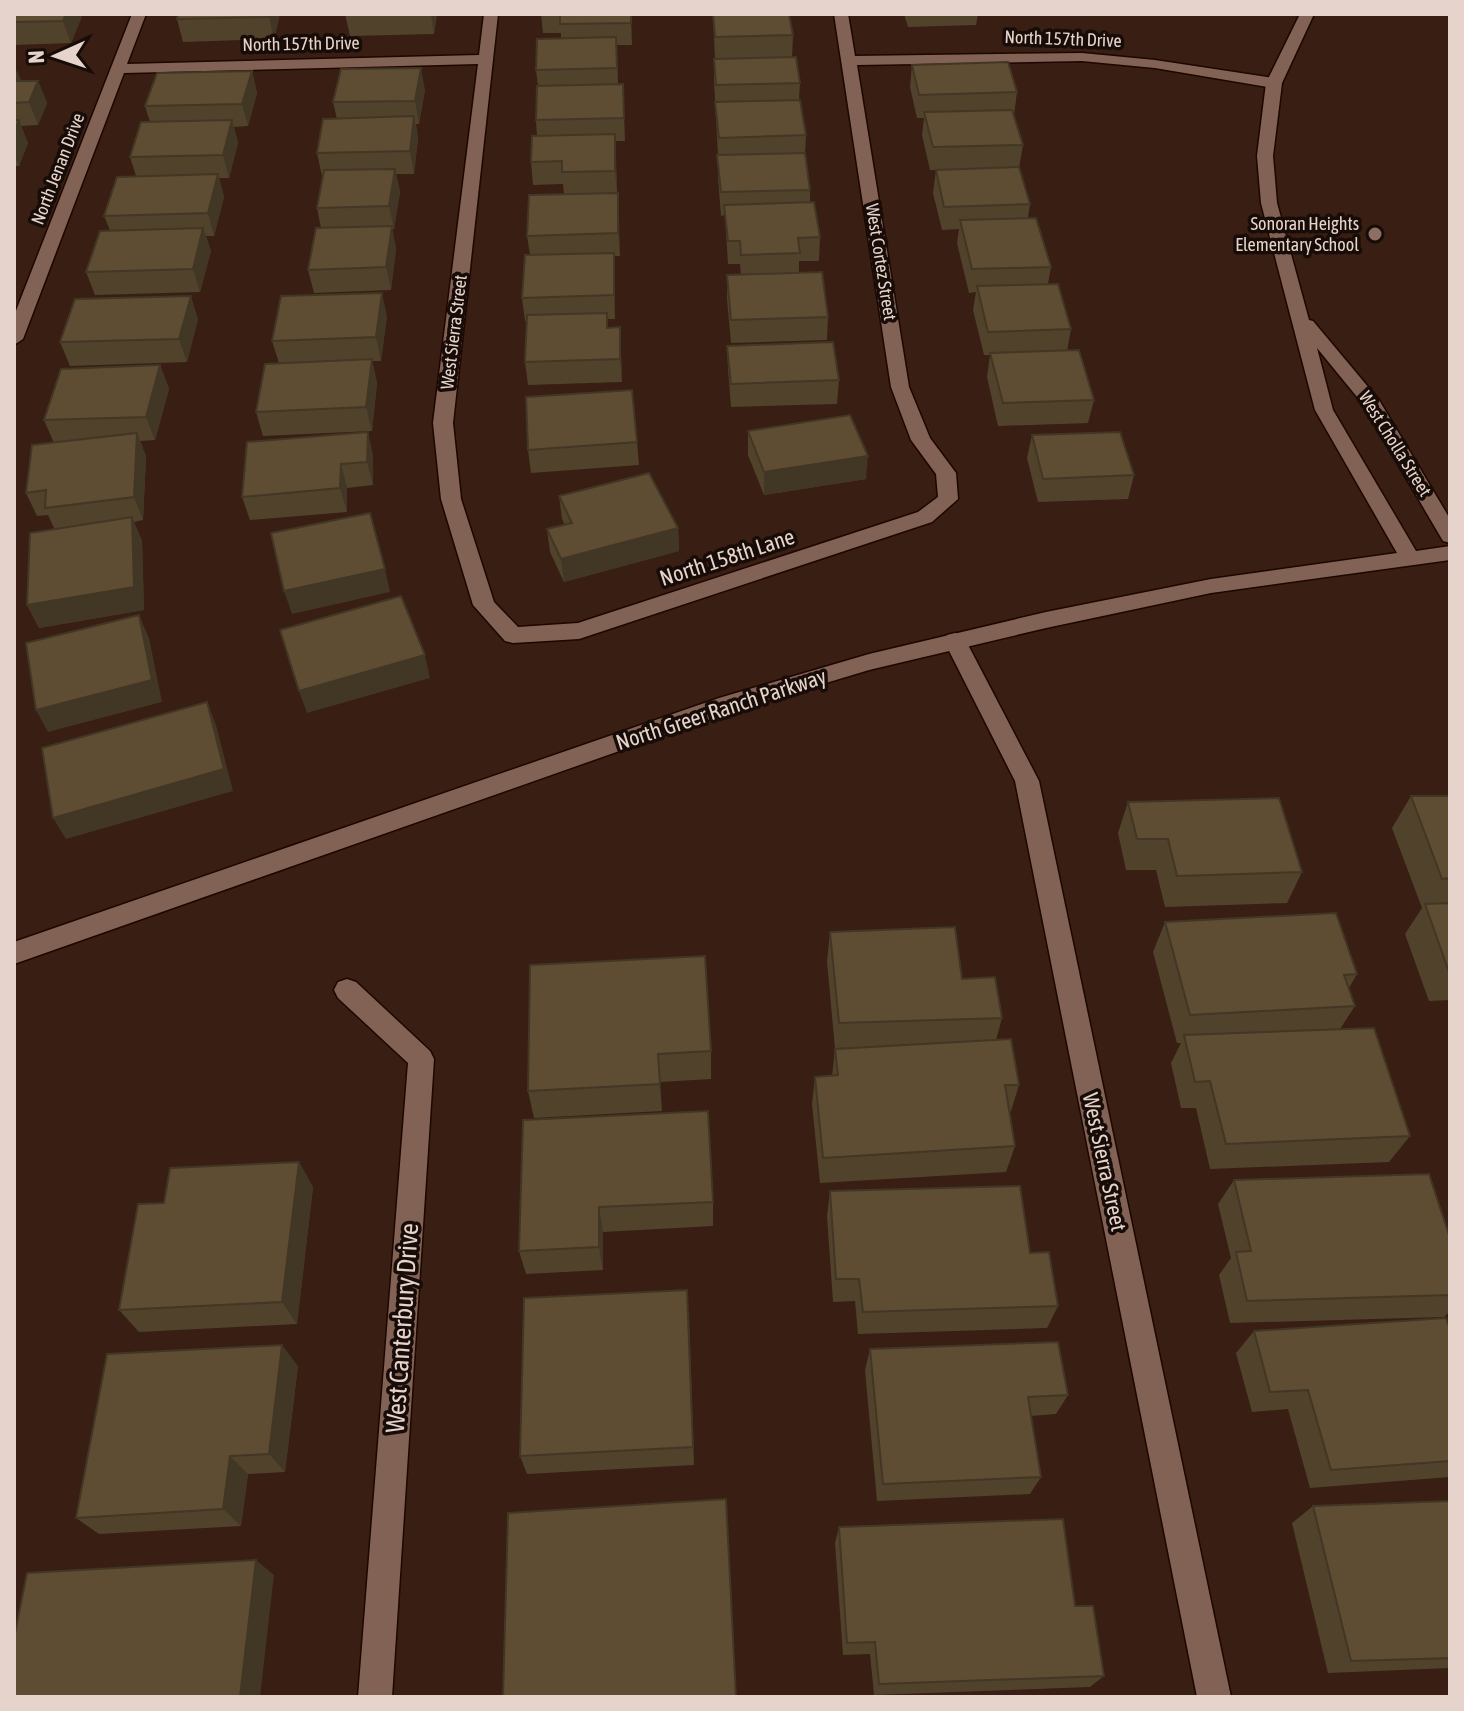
<svg xmlns="http://www.w3.org/2000/svg" width="1464" height="1711" viewBox="0 0 1464 1711" font-family="'Asap Condensed',sans-serif">
<style>
.lines{fill:none;stroke-linecap:round;stroke-linejoin:round}
.street-casing{stroke:#1e0701;stroke-width:3}
.secondary-casing{stroke:#1e0701;stroke-width:3}
.street{fill:#826255;fill-rule:evenodd}
.secondary{fill:#826255;fill-rule:evenodd}
.wall{fill:#51422c}
.shaded-wall{fill:#423624}
.building{fill:#5e4d33;stroke:#423624;stroke-width:2}
.education-dot{fill:#8d6e63;stroke:#170c07;stroke-width:3}
.labels{text-anchor:middle;stroke-width:7;stroke-linejoin:round;paint-order:stroke}
.far-street-label{font-size:18px;fill:#e6d4cc;stroke:#170c07}
.far-poi-label{font-size:18px;fill:#e6d4cc;stroke:#170c07;text-anchor:end}
.street-label{font-size:22px;fill:#e6d4cc;stroke:#170c07}
.near-street-label{font-size:26px;fill:#e6d4cc;stroke:#170c07}
</style>
<rect width="100%" height="100%" fill="#381e13"/>
<g class="lines">
<defs>
<g id="street">
<path d="M132,14H146L127,64L479,55L484,14H498L453,423L461,499L494,602L518,627L578,623L918,512L938,497L936,474L911,440L891,387L834,14H848L855,56L1082,53L1155,60L1274,78L1282,83L1274,88L1155,68L1082,61L857,65L909,387L930,438L956,473L958,499L932,522L579,639L513,643L505,641L473,605L441,499L433,423L478,64L124,73L23,339L14,345V316Z"/>
<path d="M955,633L963,635L966,641L1039,781L1231,1697H1197L1015,781L944,641L947,635Z"/>
<path d="M347,979L356,982L430,1051L434,1059L392,1697H358L408,1063L338,998L334,990L338,982Z"/>
</g>
<path id="secondary" d="M1300,14H1314L1282,83L1273,156L1277,203L1309,320L1313,321L1379,400L1450,519V543L1443,541L1362,403L1317,348L1333,410L1416,551L1450,546V560L1211,593L1046,628L869,670L733,711L14,964V942L719,698L869,654L1046,612L1211,579L1397,553L1315,410L1261,203L1257,156L1266,83Z"/>
</defs>
<use href="#street" class="street-casing"/>
<use href="#secondary" class="secondary-casing"/>
<use href="#street" class="street"/>
<use href="#secondary" class="secondary"/>
</g>
<g class="wall">
<path d="M14,14H83L71,43L14,45Z"/>
<path d="M280,14L274,39L183,42L177,19Z"/>
<path d="M345,14H437L434,34L350,36Z"/>
<path d="M541,14H631L632,45H617L618,84H623L625,141H615L620,256H614L615,319H607L608,327H620L622,382L528,385L525,362L527,321H525L522,298L530,255L527,236L564,194L563,184L533,185L531,162L537,136L536,120L538,86L536,70L561,38V33H543Z"/>
<path d="M711,14H789L793,35L792,57L800,83L799,100L806,135L805,154L810,190V203L820,237L819,261H799V273L828,317L827,340L731,343L727,299V275H741L740,264H728L725,215L721,216L718,178V155L714,82V59H715L713,16H711Z"/>
<path d="M904,14H978L976,25L908,27Z"/>
<path d="M912,65L1017,92L1014,115L1023,145L1019,168L1030,204L1028,218L1051,267L1048,284L1071,329L1067,351L1094,400L1088,423L998,426L987,377L990,355H984L973,310L976,292L969,293L957,243L959,229L942,230L933,193L936,170H930L922,135L924,118H917L910,87Z"/>
<path d="M14,71L21,81H38L47,103L38,125L21,126L28,143L19,166H14Z"/>
<path d="M252,71L257,93L248,126L234,127L238,143L229,178H219L224,197L214,236H206L211,251L200,292L95,295L86,272L110,230L104,216L136,176L130,157L150,122L145,106Z"/>
<path d="M425,90L419,124H416L418,139L414,174H396L400,192L394,229H392L396,249L391,290L314,293L308,270L321,228L317,208L323,176H322L317,153L337,119L333,102Z"/>
<path d="M387,316L381,361H372L377,383L372,431L263,436L256,412L279,363L272,341Z"/>
<path d="M198,319L187,362L70,366L60,342Z"/>
<path d="M727,346L839,380L837,404L731,407L728,369Z"/>
<path d="M160,365L169,389L155,440L140,441L146,456L143,520L134,522L142,541L144,610L39,628L27,605L55,530L48,515L37,516L26,493L54,443L44,420Z"/>
<path d="M748,431L866,479L764,495L748,455Z"/>
<path d="M1032,435L1134,475L1128,499L1038,502L1027,458Z"/>
<path d="M247,442L373,455V485L347,488V512L250,520L242,497Z"/>
<path d="M637,442L639,465L531,473L528,450Z"/>
<path d="M559,496L678,528L679,551L564,582L550,552L547,529L565,525L562,519Z"/>
<path d="M1411,796H1450V1002V1000L1429,1001L1405,934L1422,908L1392,828Z"/>
<path d="M1128,802L1302,872L1287,903L1165,907L1156,870H1126L1118,833Z"/>
<path d="M1165,922L1357,974L1349,988L1355,1006L1340,1029L1410,1136L1389,1162L1210,1169L1196,1108H1181L1171,1063L1181,1043H1177L1153,952Z"/>
<path d="M830,932L962,979L1002,1018L996,1040L1019,1085L1011,1111L1009,1112L1015,1146L1006,1172L820,1183L812,1104L815,1077L832,1076L835,1049L827,961Z"/>
<path d="M530,965L711,1051V1079L660,1082L662,1111L534,1118L528,1091Z"/>
<path d="M523,1120L713,1202V1226L603,1232V1270L526,1274L519,1251Z"/>
<path d="M299,1162L313,1187L297,1324L139,1332L119,1310L164,1203Z"/>
<path d="M1234,1180L1450,1238V1311L1444,1317L1230,1323L1219,1275L1231,1258L1218,1204Z"/>
<path d="M830,1191L1030,1253L1058,1306L1047,1328L858,1334L855,1301L833,1302L827,1216Z"/>
<path d="M689,1312L694,1465L527,1474L520,1456Z"/>
<path d="M1450,1329V1477L1310,1488L1288,1409L1252,1412L1236,1353L1254,1331Z"/>
<path d="M870,1349L1068,1395L1056,1414L1031,1416L1041,1477L1030,1494L877,1501L865,1370Z"/>
<path d="M298,1366L285,1472L248,1474L241,1526L99,1534L76,1518Z"/>
<path d="M1450,1501V1668L1328,1673L1292,1523L1313,1506Z"/>
<path d="M839,1527L1075,1606L1104,1676L1090,1687L874,1695L870,1654L843,1655L835,1543Z"/>
</g>
<g class="shaded-wall">
<path d="M66,14H83L71,43L63,21Z"/>
<path d="M270,14H280L274,39L269,17Z"/>
<path d="M431,14H437L434,34Z"/>
<path d="M421,68L425,90L419,124L415,101Z"/>
<path d="M17,70L26,93L21,104L14,84V78Z"/>
<path d="M252,71L257,93L248,126L242,104Z"/>
<path d="M38,81L47,103L38,125L29,102Z"/>
<path d="M414,116L418,139L414,174L410,151Z"/>
<path d="M19,120L28,143L19,166L14,154V132Z"/>
<path d="M232,120L238,143L229,178L223,155Z"/>
<path d="M615,134L616,157L617,194L615,171Z"/>
<path d="M395,169L400,192L394,229L389,206Z"/>
<path d="M218,174L224,197L214,236L208,213Z"/>
<path d="M618,193L619,216L620,256L618,233Z"/>
<path d="M392,226L396,249L391,290L386,267Z"/>
<path d="M203,228L211,251L200,292L193,269Z"/>
<path d="M614,253L615,276V319L614,295Z"/>
<path d="M382,293L387,316L381,361L376,337Z"/>
<path d="M191,296L198,319L187,362L179,339Z"/>
<path d="M620,327L621,350L622,382L620,359Z"/>
<path d="M372,359L377,383L372,431L366,407Z"/>
<path d="M160,365L169,389L155,440L146,417Z"/>
<path d="M368,432L373,455V485L367,462Z"/>
<path d="M137,433L146,456L143,520L134,497Z"/>
<path d="M868,456L866,479L764,495V472Z"/>
<path d="M341,464L347,488V512L340,488Z"/>
<path d="M132,517L142,541L144,610L39,628L27,605Z"/>
<path d="M678,528L679,551L564,582L561,559Z"/>
<path d="M385,569L390,592L292,614L284,591Z"/>
<path d="M139,615L149,638L162,702L48,732L36,710Z"/>
<path d="M425,655L430,678L307,713L299,691Z"/>
<path d="M207,702L216,725L233,791L66,839L53,818Z"/>
<path d="M299,1162L313,1187L297,1324L282,1302Z"/>
<path d="M599,1207L603,1232V1270L599,1247Z"/>
<path d="M282,1345L298,1366L285,1472L269,1454Z"/>
<path d="M230,1456L248,1474L241,1526L223,1509Z"/>
<path d="M256,1560L274,1575L260,1697H240Z"/>
</g>
<g class="building">
<path d="M14,14H66L63,21L14,22Z"/>
<path d="M178,14H270L269,17L177,19Z"/>
<path d="M560,14H631V23L560,24Z"/>
<path d="M713,14H789L793,35L715,37Z"/>
<path d="M616,37L617,68L536,70L537,39Z"/>
<path d="M796,57L800,83L716,85L714,59Z"/>
<path d="M1008,62L1017,92L919,95L912,65Z"/>
<path d="M421,68L415,101L333,102L341,69Z"/>
<path d="M252,71L242,104L145,106L157,73Z"/>
<path d="M14,81H38L29,102L14,103Z"/>
<path d="M623,84L624,118L536,120L537,86Z"/>
<path d="M800,100L806,135L719,138L715,102Z"/>
<path d="M1012,110L1023,145L933,147L924,112Z"/>
<path d="M414,116L410,151L317,153L323,119Z"/>
<path d="M14,120H19L14,132Z"/>
<path d="M232,120L223,155L130,157L141,122Z"/>
<path d="M615,134V171L562,172V161L531,162L532,136Z"/>
<path d="M805,153L810,190L721,192L717,155Z"/>
<path d="M1019,167L1030,204L944,207L936,170Z"/>
<path d="M395,169L389,206L317,208L324,170Z"/>
<path d="M218,174L208,213L104,216L117,177Z"/>
<path d="M618,193V233L527,236L529,195Z"/>
<path d="M814,202L820,237L798,238L800,253L741,255L740,241H728L724,205Z"/>
<path d="M1036,218L1051,267L972,269L960,220Z"/>
<path d="M392,226L386,267L308,270L316,228Z"/>
<path d="M203,228L193,269L86,272L100,231Z"/>
<path d="M614,253V295L522,298L525,255Z"/>
<path d="M822,272L828,317L731,320L727,275Z"/>
<path d="M1058,284L1071,329L988,332L977,286Z"/>
<path d="M382,293L376,337L272,341L281,296Z"/>
<path d="M191,296L179,339L60,342L75,299Z"/>
<path d="M607,313V328L620,327V359L525,362L527,315Z"/>
<path d="M833,342L839,380L731,384L727,346Z"/>
<path d="M1079,350L1094,400L1003,403L990,353Z"/>
<path d="M372,359L366,407L256,412L265,364Z"/>
<path d="M160,365L146,417L44,420L61,369Z"/>
<path d="M632,390L637,442L528,450L526,397Z"/>
<path d="M850,415L868,456L764,472L748,431Z"/>
<path d="M368,432L367,462L341,464L340,488L242,497L247,442Z"/>
<path d="M1120,432L1134,475L1043,479L1032,435Z"/>
<path d="M137,433L134,497L45,508L46,490L26,493L32,445Z"/>
<path d="M649,473L678,528L561,559L547,529L572,523L559,496Z"/>
<path d="M370,513L385,569L284,591L271,533Z"/>
<path d="M132,517L134,587L27,605L30,533Z"/>
<path d="M401,596L425,655L299,691L280,630Z"/>
<path d="M139,615L152,680L36,710L26,643Z"/>
<path d="M207,702L224,769L53,818L42,748Z"/>
<path d="M1411,796H1450V878L1442,879Z"/>
<path d="M1279,798L1302,872L1177,876L1168,839H1137L1128,802Z"/>
<path d="M1450,903V972H1449L1425,904Z"/>
<path d="M1336,913L1357,974L1344,975L1355,1006L1190,1015L1165,922Z"/>
<path d="M955,927L962,979L995,977L1002,1018L839,1023L830,932Z"/>
<path d="M705,956L711,1051L658,1054L660,1084L528,1091L530,965Z"/>
<path d="M1374,1028L1410,1136L1226,1144L1210,1081L1195,1082L1184,1035Z"/>
<path d="M1011,1039L1019,1085H1005L1015,1146L823,1158L815,1077L838,1075L835,1049Z"/>
<path d="M708,1111L713,1202L599,1207V1247L519,1251L523,1120Z"/>
<path d="M299,1162L282,1302L119,1310L138,1204L164,1203L170,1168Z"/>
<path d="M1429,1174L1450,1238V1295L1247,1301L1236,1252L1251,1251L1234,1180Z"/>
<path d="M1020,1186L1030,1253L1049,1252L1058,1306L863,1312L859,1279H836L830,1191Z"/>
<path d="M687,1290L693,1447L520,1456L524,1298Z"/>
<path d="M1446,1318L1450,1329V1461L1331,1470L1308,1390L1270,1392L1254,1331Z"/>
<path d="M1058,1342L1068,1395L1028,1397L1041,1477L883,1484L870,1349Z"/>
<path d="M282,1345L269,1454L230,1456L223,1509L76,1518L107,1354Z"/>
<path d="M726,1499L736,1697H503L508,1513Z"/>
<path d="M1450,1501V1658L1351,1661L1313,1506Z"/>
<path d="M1063,1519L1075,1606H1093L1104,1676L879,1684L875,1642L847,1643L839,1527Z"/>
<path d="M256,1560L240,1697H14V1638L27,1573Z"/>
</g>
<circle class="education-dot" cx="1375" cy="234" r="8"/>
<g class="labels">
<g class="far-street-label">
<text transform="translate(1063 39) rotate(2)" y="6">North 157th Drive</text>
<text transform="translate(301 44) rotate(-1)" y="6">North 157th Drive</text>
<text transform="translate(58 169) rotate(-69)" y="6">North Jenan Drive</text>
<text transform="translate(881 262) rotate(81)" y="6">West Cortez Street</text>
<text transform="translate(454 332) rotate(-83)" y="6">West Sierra Street</text>
<text transform="translate(1395 444) rotate(58)" y="6">West Cholla Street</text>
</g>
<g class="far-poi-label">
<text x="1359" y="230">Sonoran Heights<tspan x="1359" dy="21">Elementary School</tspan></text>
</g>
<g class="street-label">
<text transform="translate(727 557) rotate(-18)" y="8">North 158th Lane</text>
<text transform="translate(721 709) rotate(-18)" y="8">North Greer Ranch Parkway</text>
<text transform="translate(1105 1162) rotate(78)" y="8">West Sierra Street</text>
</g>
<g class="near-street-label">
<text transform="translate(402 1328) rotate(-86)" y="9">West Canterbury Drive</text>
</g>
</g>
<rect width="1464" height="1711" fill="none" stroke="#e6d4cc" stroke-width="32"/>
<g transform="translate(56 56) rotate(267)" stroke="#170c07" stroke-width="6" paint-order="stroke">
<path d="M0-6L14 30L0 20L-14 30Z" fill="#e6d4cc"/>
<text y="-12" font-size="22" font-weight="bold" text-anchor="middle" fill="#e6d4cc">N</text>
</g>
</svg>
